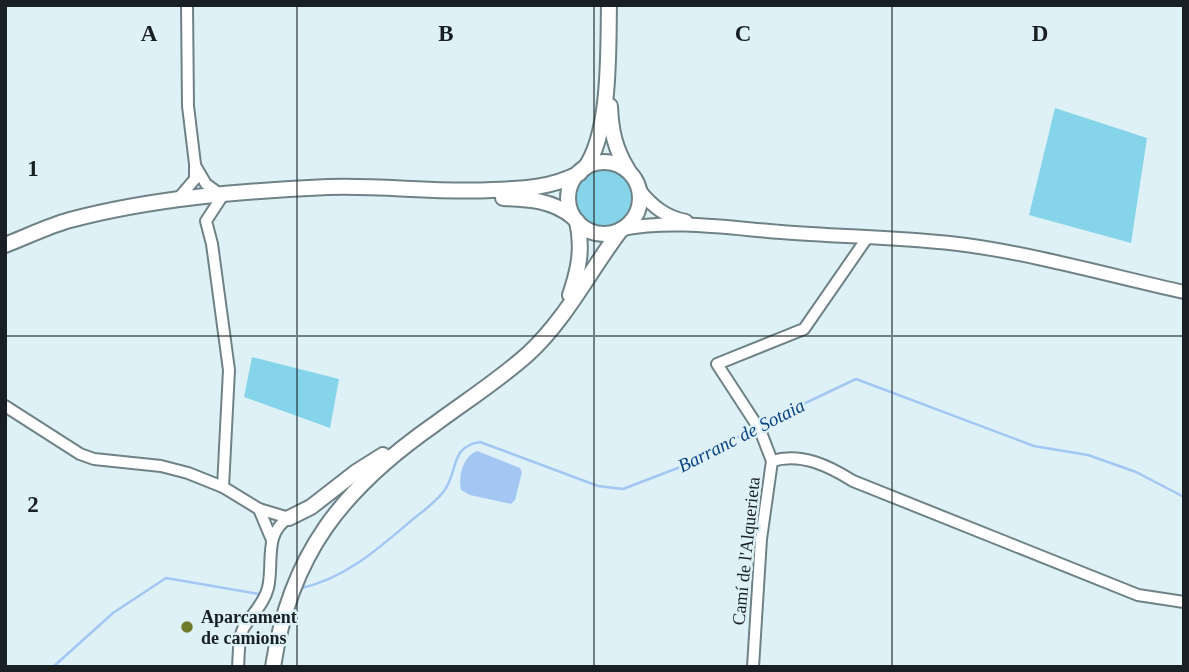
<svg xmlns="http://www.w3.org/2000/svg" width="1189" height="672" viewBox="0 0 1189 672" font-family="'Times New Roman',serif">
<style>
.green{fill:#85d4e9}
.water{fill:#a4c6f3}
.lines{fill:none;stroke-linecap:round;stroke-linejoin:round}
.stream{stroke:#a4c6f3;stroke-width:2.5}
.minor-casing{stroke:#6f8287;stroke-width:14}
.tertiary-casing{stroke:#6f8287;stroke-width:16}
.secondary-casing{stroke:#6f8287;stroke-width:18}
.minor{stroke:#fff;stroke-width:10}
.tertiary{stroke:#fff;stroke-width:12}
.secondary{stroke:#fff;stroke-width:14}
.grid{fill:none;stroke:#192023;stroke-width:2;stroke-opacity:0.55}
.poi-dot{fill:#6e7c2a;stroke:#ddf1f7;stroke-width:2.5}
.labels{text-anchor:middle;stroke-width:5;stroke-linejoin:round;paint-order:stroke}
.street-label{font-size:18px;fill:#192023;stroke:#ddf1f7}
.poi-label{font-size:18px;font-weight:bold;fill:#192023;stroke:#ddf1f7;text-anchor:start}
.water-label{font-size:19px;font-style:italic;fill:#0b4284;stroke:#ddf1f7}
.grid-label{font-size:23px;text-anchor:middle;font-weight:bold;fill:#192023;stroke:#ddf1f7;stroke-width:5;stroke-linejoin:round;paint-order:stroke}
</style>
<rect width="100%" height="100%" fill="#ddf1f7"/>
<g class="green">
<path d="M1055,108L1147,138L1131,243L1029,215Z"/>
<circle cx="605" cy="200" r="30"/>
<path d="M252,357L339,379L330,428L244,397Z"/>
</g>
<path class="water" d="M477,451L520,468L522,472L515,500L511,504L470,495L461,490C458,476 463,456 477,451Z"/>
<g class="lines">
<g class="stream">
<path d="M759,425L856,379L1034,446L1088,455L1136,472L1184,497"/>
<path d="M302,588C346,578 379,548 412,520C423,511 436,502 444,491C459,471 449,447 480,442L598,486L623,489L696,461L754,428"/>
<path d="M53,667L113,613L166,578L259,594"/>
</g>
<defs>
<g id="minor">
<path d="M196,167L206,184L221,195"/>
<path d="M177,200L195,179V164L188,106L187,5"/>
<path d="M5,406L80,454L94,459L161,466L188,473L223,487L259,509L289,518"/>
<path d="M772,461C801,452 829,466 853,481L1138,595L1184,602"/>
<path d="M223,487L229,370L212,244L206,221L223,195"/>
<path d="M259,509L272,540"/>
<path d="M238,667C239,656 238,639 243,629C251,615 264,604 268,588C274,563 263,533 289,518"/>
<path d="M753,667L761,539L772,461L760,430L717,364L804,329L867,238"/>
</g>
<g id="tertiary">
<path d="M640,191C653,207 666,217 686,221"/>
<path d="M622,229C673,219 729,228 781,232C842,237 905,237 966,245C1038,255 1112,276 1184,292"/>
</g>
<g id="secondary">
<path d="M610,106C611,131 615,149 628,170"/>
<circle cx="604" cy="198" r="36"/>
<path d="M585,168C611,132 608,49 609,5"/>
<path d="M503,198C529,199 552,200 573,217"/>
<path d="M5,245C26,237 48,226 70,220C153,198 242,191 328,187C382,185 437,193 492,190C524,189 551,188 580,173"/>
<path d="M570,295C579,269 583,248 577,221"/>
<path d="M289,518L311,507L356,472L383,455"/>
<path d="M273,667C290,554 343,488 435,424C466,401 499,380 528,354C566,319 589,272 620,231"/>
</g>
</defs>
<use href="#minor" class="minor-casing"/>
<use href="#tertiary" class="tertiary-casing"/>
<use href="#secondary" class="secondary-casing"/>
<use href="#minor" class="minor"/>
<use href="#tertiary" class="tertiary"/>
<use href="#secondary" class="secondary"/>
</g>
<path class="grid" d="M297,5V667M594,5V667M892,5V667M5,336H1184"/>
<circle class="poi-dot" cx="187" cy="627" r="7"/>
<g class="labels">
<g class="street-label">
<text transform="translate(746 551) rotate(-84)" y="6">Camí de l'Alquerieta</text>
</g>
<g class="poi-label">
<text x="201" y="623">Aparcament<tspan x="201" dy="21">de camions</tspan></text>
</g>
<g class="water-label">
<text transform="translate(741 435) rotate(-27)" y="7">Barranc de Sotaia</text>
</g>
</g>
<g class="grid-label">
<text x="149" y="41">A</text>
<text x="446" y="41">B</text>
<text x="743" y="41">C</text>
<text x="1040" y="41">D</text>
<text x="33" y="176">1</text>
<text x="33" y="512">2</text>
</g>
<rect width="1189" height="672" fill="none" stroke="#192023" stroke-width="14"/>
</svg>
